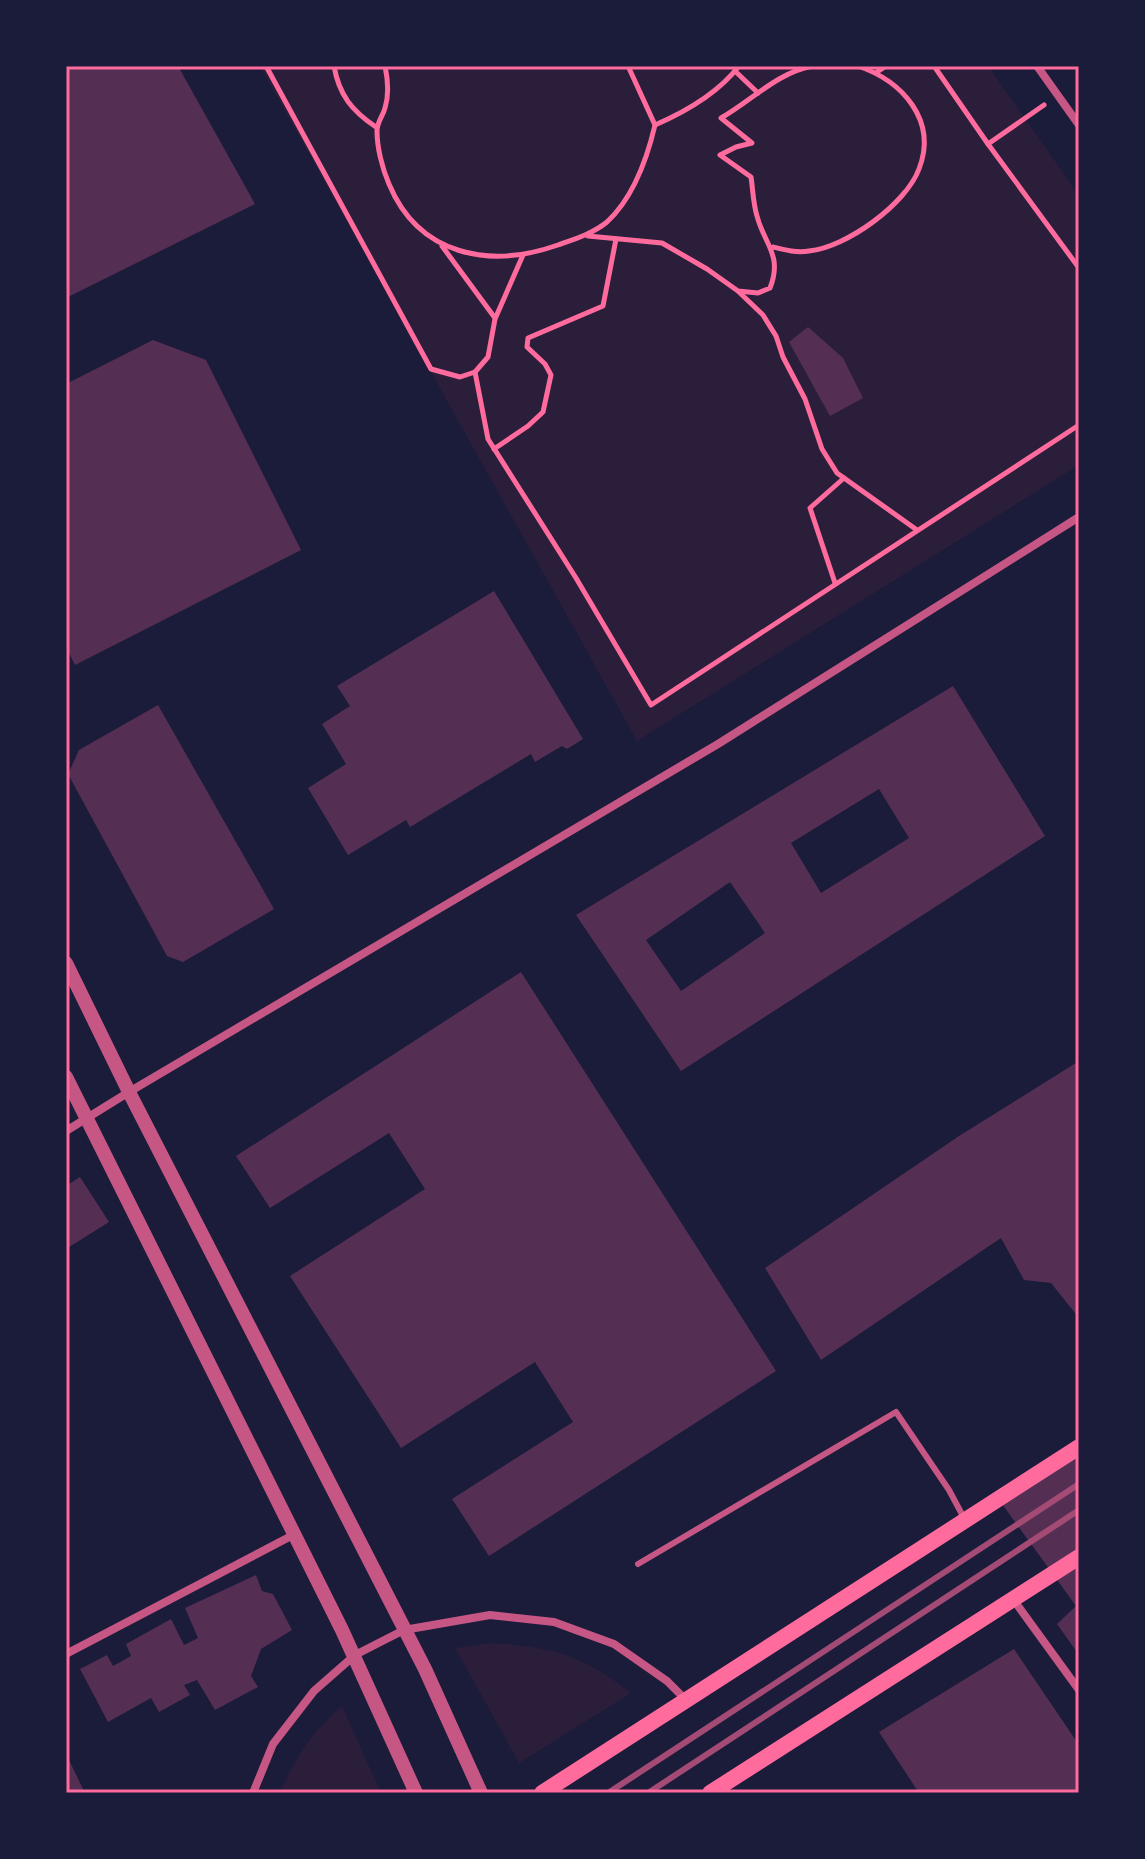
<svg xmlns="http://www.w3.org/2000/svg" width="1145" height="1859" viewBox="0 0 1145 1859" font-family="Ubuntu,sans-serif">
<style>
.green{fill:#2a1e3b}
.building{fill:#542f53;fill-rule:evenodd}
.lines{fill:none;stroke-linecap:round;stroke-linejoin:round}
.path{stroke:#ff6b9d;stroke-width:5}
.service{stroke:#c65784;stroke-width:6}
.minor{stroke:#c65784;stroke-width:8}
.tertiary{stroke:#c65784;stroke-width:14}
.secondary{stroke:#ff6b9d;stroke-width:16}
.rail{stroke:#a44b75;stroke-width:6}
.neatline{fill:none;stroke:#ff6b9d;stroke-width:3}
</style>
<rect width="100%" height="100%" fill="#1b1b3a"/>
<g class="green">
<path d="M260,66H988L1079,195V465L637,741Z"/>
<path d="M493,1643C554,1647 582,1655 631,1693L519,1763L455,1648Z"/>
<path d="M342,1706L381,1793H280C296,1756 311,1733 342,1706Z"/>
</g>
<g class="building">
<path d="M66,66H178L255,204L66,298Z"/>
<path d="M808,327L843,358L863,398L830,416L789,342Z"/>
<path d="M153,340L206,360L301,550L75,665L66,647V384Z"/>
<path d="M494,591L583,739L567,749L562,746L535,762L531,754L410,827L406,820L348,855L308,788L346,764L322,724L350,706L337,686Z"/>
<path d="M953,686L1045,836L681,1071L576,915ZM879,789L909,838L821,893L791,843ZM730,882L765,933L681,991L646,940Z"/>
<path d="M158,705L274,909L183,962L167,956L68,774L79,750Z"/>
<path d="M521,972L776,1371L489,1556L452,1499L573,1422L535,1362L401,1448L290,1276L425,1189L389,1133L270,1208L236,1156Z"/>
<path d="M1079,1061V1318L1051,1283L1024,1280L1001,1238L821,1360L765,1268L959,1136Z"/>
<path d="M80,1177L109,1222L66,1249V1186Z"/>
<path d="M1079,1443V1655L1057,1624L1076,1606L997,1497Z"/>
<path d="M256,1575L262,1591L273,1594L292,1630L261,1649L251,1676L258,1687L215,1710L197,1680L184,1685L190,1695L159,1712L151,1698L108,1722L80,1669L107,1655L113,1666L131,1656L126,1644L171,1619L184,1645L198,1638L185,1608Z"/>
<path d="M1014,1649L1079,1745V1793H919L879,1732Z"/>
<path d="M66,1754L85,1793H66Z"/>
</g>
<g class="lines">
<g class="path">
<path d="M266,66L431,369L460,377L475,372L488,357L495,319L523,255"/>
<path d="M334,66C339,95 352,111 376,127"/>
<path d="M385,66C388,80 389,95 385,108C383,116 377,122 377,131C377,147 382,168 389,184C419,256 490,269 558,245C575,239 592,234 607,222C634,197 647,159 655,125L628,66"/>
<path d="M934,66L988,144L1044,105"/>
<path d="M735,71L758,93"/>
<path d="M877,72L886,66"/>
<path d="M655,125C685,112 719,92 739,66"/>
<path d="M988,144L1079,268"/>
<path d="M588,236L662,243L707,269L738,291L758,293L770,288C783,255 764,244 757,216C753,203 753,190 751,177L720,155L736,147L752,143L721,118C751,101 778,72 813,66"/>
<path d="M442,246L495,318"/>
<path d="M773,247C785,250 796,253 809,251C847,247 906,204 919,169C938,120 902,81 858,66"/>
<path d="M739,292L763,315L776,336L783,357L805,399L822,449L837,473L917,530"/>
<path d="M475,372L488,439L576,578L651,705L1079,425"/>
<path d="M494,449L528,426L543,412L551,375L545,364L527,347L528,338L603,306L616,239"/>
<path d="M835,583L810,508L844,478"/>
</g>
<path class="service" d="M638,1564L896,1412L949,1490L965,1520"/>
<g class="minor">
<path d="M1037,66L1079,125"/>
<path d="M66,1131L129,1092L718,744L1079,517"/>
<path d="M1013,1599L1079,1690"/>
<path d="M66,1654L295,1534"/>
<path d="M253,1793L273,1744L314,1691L355,1655L404,1630L490,1615L554,1622L614,1644L667,1681L686,1700"/>
</g>
<g class="tertiary">
<path d="M66,963L129,1092L425,1669L481,1793"/>
<path d="M66,1077L342,1630L416,1793"/>
</g>
<g class="secondary">
<path d="M542,1793L1079,1447"/>
<path d="M710,1793L1079,1557"/>
</g>
<g class="rail">
<path d="M608,1793L1079,1484"/>
<path d="M648,1793L1079,1510"/>
</g>
</g>
<rect width="1145" height="1859" fill="none" stroke="#1b1b3a" stroke-width="136"/>
<rect x="68" y="68" width="1009" height="1723" class="neatline"/>
</svg>
